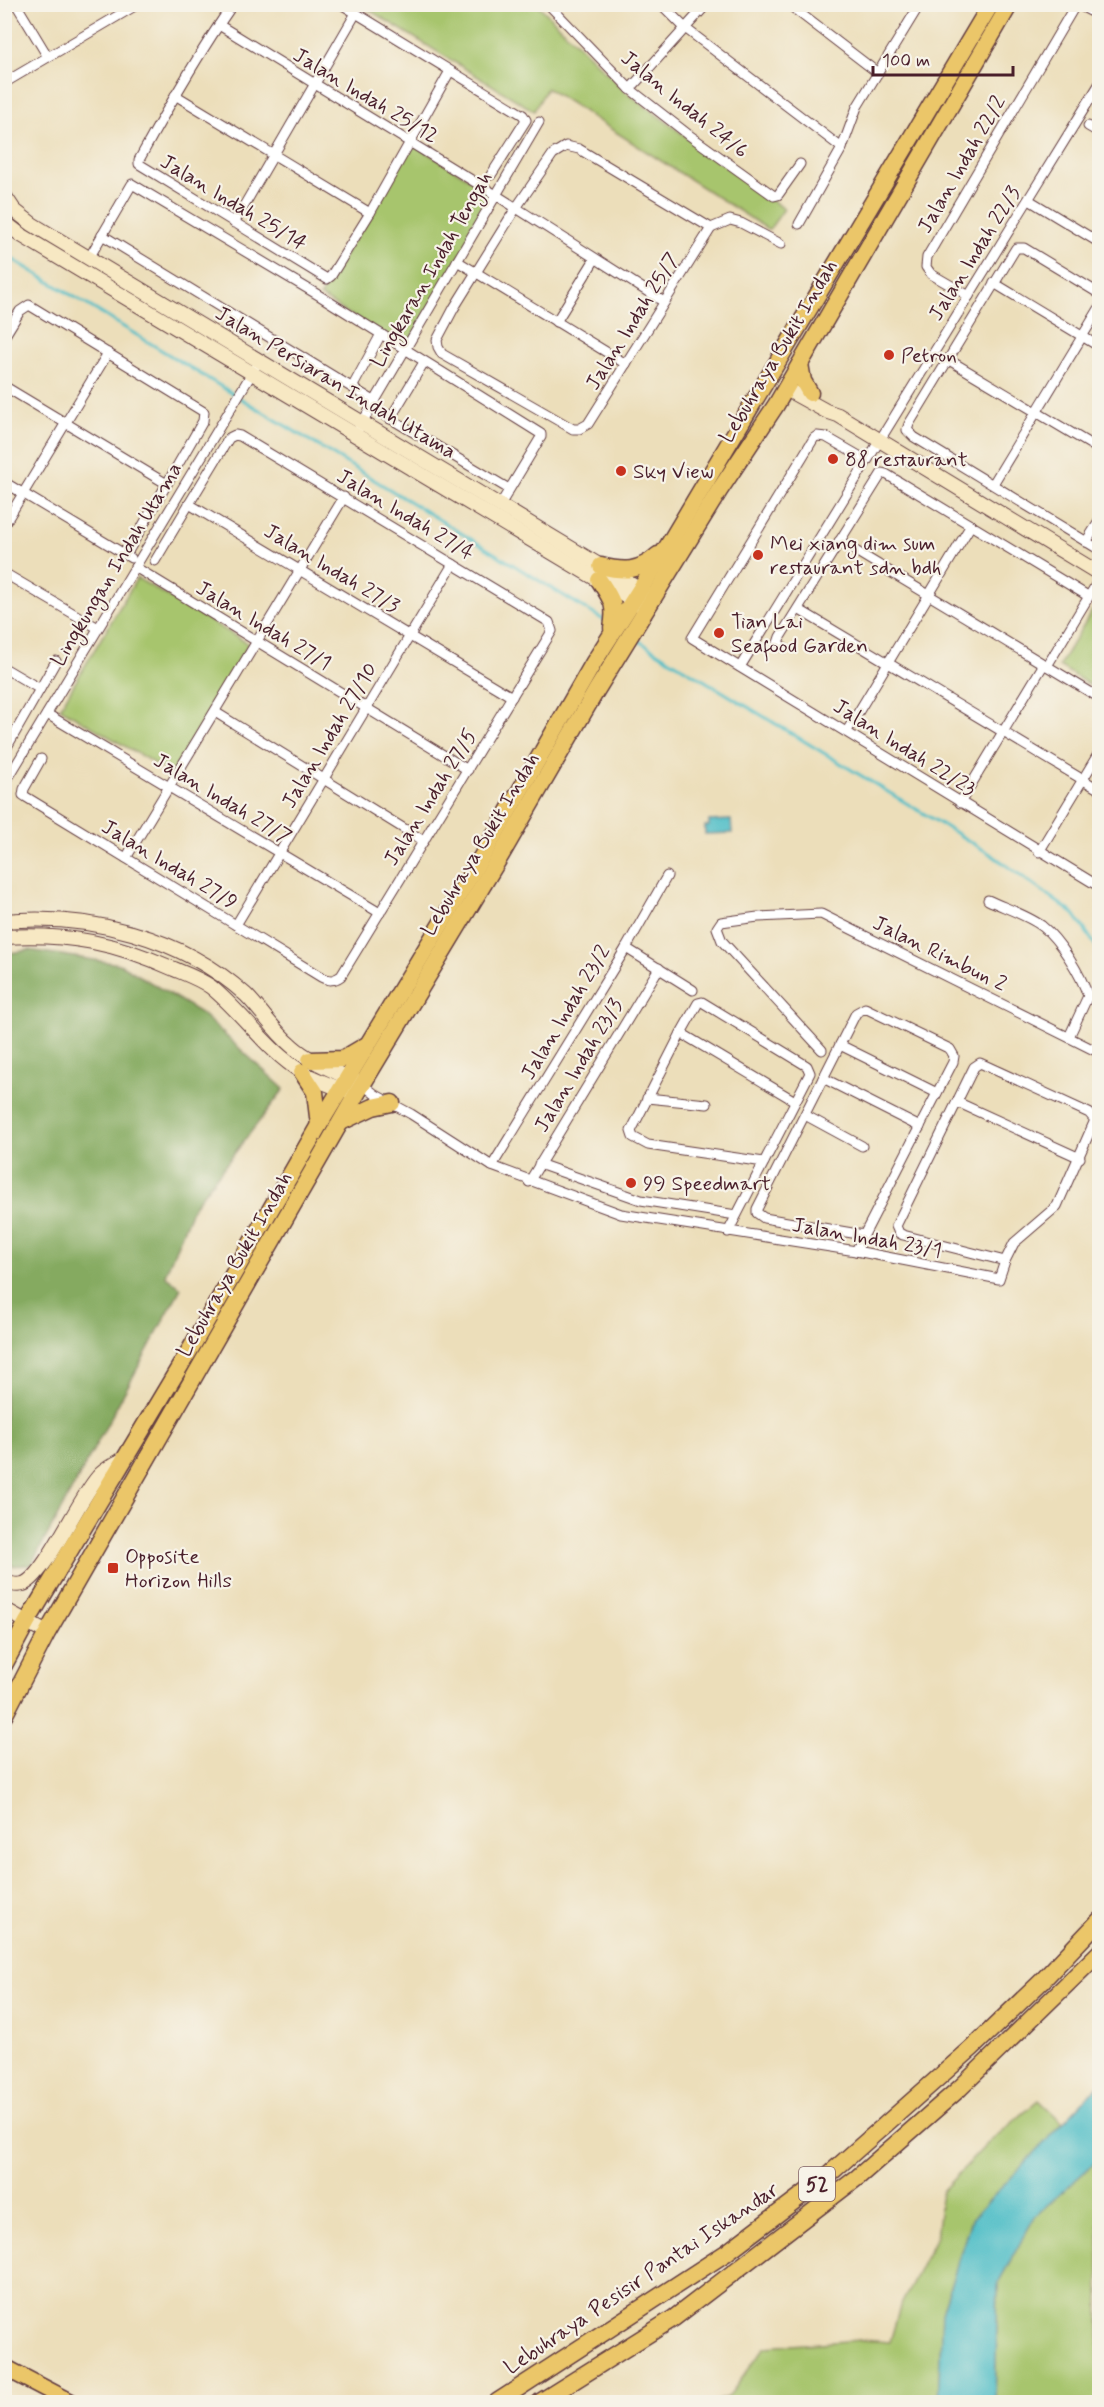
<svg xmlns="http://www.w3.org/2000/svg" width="1104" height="2407" viewBox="0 0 1104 2407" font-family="Mynerve,sans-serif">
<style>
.green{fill:#a7c56d;stroke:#78724c;stroke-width:1.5}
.forest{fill:#85aa60;stroke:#686446;stroke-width:1.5}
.water{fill:#50bec7;stroke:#4d6e79;stroke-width:1.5}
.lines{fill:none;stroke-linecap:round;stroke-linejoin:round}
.stream{stroke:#50bec7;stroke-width:3}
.street-casing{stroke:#623c40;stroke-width:11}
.secondary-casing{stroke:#623c40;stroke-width:16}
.highway-casing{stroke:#623c40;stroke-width:19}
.street{stroke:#fff;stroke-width:9}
.secondary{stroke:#f7e8c3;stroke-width:14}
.highway{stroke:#ebc669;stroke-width:16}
.poi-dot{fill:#c8321e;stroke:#f7f3e8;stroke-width:2}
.labels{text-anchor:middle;stroke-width:4.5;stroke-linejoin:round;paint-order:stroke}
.shield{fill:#f7f3e8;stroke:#7e5f64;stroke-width:1.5}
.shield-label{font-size:20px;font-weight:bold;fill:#4a1f2b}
.street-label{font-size:21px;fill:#4a1f2b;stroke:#f7f3e8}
.poi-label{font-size:21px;fill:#4a1f2b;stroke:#f7f3e8;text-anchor:start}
</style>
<rect width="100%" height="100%" fill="#f7f3e8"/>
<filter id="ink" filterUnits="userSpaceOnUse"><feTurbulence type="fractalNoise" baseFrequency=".0167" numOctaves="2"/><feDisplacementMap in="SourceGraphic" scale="12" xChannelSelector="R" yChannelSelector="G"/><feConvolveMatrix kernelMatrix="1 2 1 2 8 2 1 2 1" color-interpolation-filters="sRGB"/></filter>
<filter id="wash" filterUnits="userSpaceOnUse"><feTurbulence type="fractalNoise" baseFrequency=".008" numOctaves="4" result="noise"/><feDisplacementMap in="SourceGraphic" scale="24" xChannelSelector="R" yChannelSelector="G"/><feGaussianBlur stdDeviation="1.35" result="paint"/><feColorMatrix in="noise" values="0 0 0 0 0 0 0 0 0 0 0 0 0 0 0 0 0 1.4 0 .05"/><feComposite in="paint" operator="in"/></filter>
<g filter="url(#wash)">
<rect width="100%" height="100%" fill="#ecdeba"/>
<g class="green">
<path d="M361,5H538L627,93L784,209L769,230L547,88L534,111Z"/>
<path d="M411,143L496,195L405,349L320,296Z"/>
<path d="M137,578L249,644L172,774L60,708Z"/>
<path d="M1099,599V691L1059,666Z"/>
<path d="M1039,2100L1063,2123L971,2220L942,2313L938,2402H715L729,2396L765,2347L860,2340L890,2342L900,2307L936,2237L942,2191L987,2144Z"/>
<path d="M1099,2159V2402H995L998,2283L1035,2216Z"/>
</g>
<path class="forest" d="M29,950L120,964L201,1013L284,1089L193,1207L165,1275L181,1288L31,1565L5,1566L4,954Z"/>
<g class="water">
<path d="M731,820L732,833L705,834V826H709V821Z"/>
<path d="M1099,2085V2159L1035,2216L998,2283L995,2402H938L942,2313L971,2220Z"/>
</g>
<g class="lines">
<g class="stream">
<path d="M4,254L607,622"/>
<path d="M634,638L992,855L1074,914L1100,952"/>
</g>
</g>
</g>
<g filter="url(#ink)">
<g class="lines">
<defs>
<g id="street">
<path d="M16,4L48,57"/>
<path d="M233,4C198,54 168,107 139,160V164L327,279L331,276L370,213L450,71"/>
<path d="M341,4L523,115L526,120L491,175"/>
<path d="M548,4L630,89L689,135L774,196L778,195L800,164"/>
<path d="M661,4L685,28L842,148"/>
<path d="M788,4L878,73"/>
<path d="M1077,4L1100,16"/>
<path d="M219,25L496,195L664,302"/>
<path d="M4,83L138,4"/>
<path d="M630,89L707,4"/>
<path d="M175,95L370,213"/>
<path d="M1088,126L1100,133"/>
<path d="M566,146L579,149L711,228L588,424L579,429H573L442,354L438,347L437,340L454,308L516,208L553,154Z"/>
<path d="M1029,200L1100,243"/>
<path d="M234,223L356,13"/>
<path d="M799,224L842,148L857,107L920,4"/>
<path d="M711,228L730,220L741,223L781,244"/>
<path d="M102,235L374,401"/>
<path d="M89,258L132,184L320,296L541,434V437L500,505"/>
<path d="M457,261L626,364"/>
<path d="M994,283L1100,347"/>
<path d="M1100,294L1024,248H1016L909,424L907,430L914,437L1100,550"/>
<path d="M969,296L931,274L926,267L927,257L1076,4"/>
<path d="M556,322L595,259"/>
<path d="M4,337L20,311L29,305L204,412L203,421L126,555"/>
<path d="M949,360L1100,450"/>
<path d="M4,386L167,484"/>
<path d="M353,386L381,334"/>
<path d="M371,407L509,489"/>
<path d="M390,419L424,362"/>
<path d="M359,428L539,122"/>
<path d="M866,460L826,437L817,436L814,438L692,638L1100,887"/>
<path d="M4,482L131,558"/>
<path d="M993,484L1100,307"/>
<path d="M4,525L108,353"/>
<path d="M839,541L1100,698"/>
<path d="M1086,542L1100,520"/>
<path d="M155,561L189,504L512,697"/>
<path d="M135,567L468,770"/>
<path d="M4,573L98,628"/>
<path d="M798,609L1100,790"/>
<path d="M784,648L778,643L780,637L882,473L886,474L1088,596"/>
<path d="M1047,666L1100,578"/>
<path d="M740,667L1100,83"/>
<path d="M4,668L40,689"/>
<path d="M215,712L424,841"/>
<path d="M47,714L380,913"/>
<path d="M847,731L971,525"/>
<path d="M4,752L56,661"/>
<path d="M41,759L24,789L23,795L26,797L321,977C329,981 334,981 341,976L552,631L549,622L240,436L235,435L229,438L189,504"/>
<path d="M4,785L255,368"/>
<path d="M960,803L1044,664"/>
<path d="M1039,852L1100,751"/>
<path d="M126,858L344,497"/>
<path d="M988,900C1005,908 1027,915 1042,926C1060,940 1081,975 1088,996L1069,1037"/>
<path d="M236,925L453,564"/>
<path d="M626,948L693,990"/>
<path d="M681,1033L698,1003L702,1002L807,1066L810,1073L728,1232"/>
<path d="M840,1045L937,1093"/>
<path d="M822,1050L722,941L717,928L721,922L758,917L821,914L1100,1053"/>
<path d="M823,1078L920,1127"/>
<path d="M362,1084L376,1095L411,1114L492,1166L621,1214L856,1251L999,1279L1005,1261L1014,1243L1057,1206L1095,1120L1089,1113L980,1063L974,1067L896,1226L899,1233L903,1235L1005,1261"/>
<path d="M647,1098L707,1104"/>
<path d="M957,1102L1080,1158"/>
<path d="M805,1115L862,1146"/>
<path d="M764,1162L648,1145L633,1137L631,1131L681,1033L795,1101"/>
<path d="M539,1164L641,1200L736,1215"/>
<path d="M492,1166L626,948L667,876"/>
<path d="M529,1182L659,968"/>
<path d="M856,1251L864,1235L953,1062L954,1056L950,1049L865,1008L856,1013L757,1209V1213L764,1218L864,1235"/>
</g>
<g id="secondary">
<path d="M4,195L14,210L32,224L647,594"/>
<path d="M4,222L21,235L640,605"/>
<path d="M786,389L826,411L838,415L1100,574"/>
<path d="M4,921C89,913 182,937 246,995C262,1011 274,1031 292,1046C310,1062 333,1070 355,1081"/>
<path d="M4,937C68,933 116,943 174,969C186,974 200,979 211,987C243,1013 266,1050 302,1072C315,1080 333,1086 348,1092"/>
<path d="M4,1582C10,1584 17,1586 23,1584C44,1578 79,1498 98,1477C104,1469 116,1464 125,1458"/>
<path d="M4,1609L47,1633"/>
</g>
<g id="highway">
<path d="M800,364L803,381L810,393"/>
<path d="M601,566C624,572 639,572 658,555"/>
<path d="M599,580C612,600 616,604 612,628"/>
<path d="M310,1060L343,1059L365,1046"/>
<path d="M302,1072L315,1092L319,1125"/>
<path d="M341,1122L373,1107L392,1103"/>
<path d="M4,1665L27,1622L191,1348L319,1125L487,848L594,662L667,547L991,4"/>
<path d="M4,1716L47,1633L356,1095L501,855L596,691L719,491L776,405L1010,4"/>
<path d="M4,2367L71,2402"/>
<path d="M497,2402L726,2253L826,2177L972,2048L1042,1981L1100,1920"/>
<path d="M540,2402L674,2318L858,2177L960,2088L1100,1952"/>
</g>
</defs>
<use href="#street" class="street-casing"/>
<use href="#secondary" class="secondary-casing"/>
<use href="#highway" class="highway-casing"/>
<use href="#street" class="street"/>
<use href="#secondary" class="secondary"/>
<use href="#highway" class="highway"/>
</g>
</g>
<g class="poi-dot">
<circle cx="889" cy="355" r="6"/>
<circle cx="833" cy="459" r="6"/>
<circle cx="621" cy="471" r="6"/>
<circle cx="758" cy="555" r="6"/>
<circle cx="719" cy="633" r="6"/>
<circle cx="631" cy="1183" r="6"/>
<rect x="107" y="1562" width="12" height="12" rx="3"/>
</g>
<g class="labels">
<rect class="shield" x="799" y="2167" width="36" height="34" rx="4.5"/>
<g class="shield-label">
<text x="817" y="2191">52</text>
</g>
<g class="street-label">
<text transform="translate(366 95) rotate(31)" y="7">Jalan Indah 25/12</text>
<text transform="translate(685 104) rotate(39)" y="7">Jalan Indah 24/6</text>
<text transform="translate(961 164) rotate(-60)" y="7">Jalan Indah 22/2</text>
<text transform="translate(234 202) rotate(31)" y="7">Jalan Indah 25/14</text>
<text transform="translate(974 253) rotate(-58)" y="7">Jalan Indah 22/3</text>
<text transform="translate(431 269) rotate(-60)" y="7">Lingkaran Indah Tengah</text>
<text transform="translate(632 321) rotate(-58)" y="7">Jalan Indah 25/7</text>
<text transform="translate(778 351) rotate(-59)" y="7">Lebuhraya Bukit Indah</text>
<text transform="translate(336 382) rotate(31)" y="7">Jalan Persiaran Indah Utama</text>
<text transform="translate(406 514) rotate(31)" y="7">Jalan Indah 27/4</text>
<text transform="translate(116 564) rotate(-59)" y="7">Lingkungan Indah Utama</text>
<text transform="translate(332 568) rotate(31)" y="7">Jalan Indah 27/3</text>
<text transform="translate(264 625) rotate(31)" y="7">Jalan Indah 27/1</text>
<text transform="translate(329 735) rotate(-59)" y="7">Jalan Indah 27/10</text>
<text transform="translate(905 747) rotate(32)" y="7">Jalan Indah 22/23</text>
<text transform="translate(430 797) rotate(-58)" y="7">Jalan Indah 27/5</text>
<text transform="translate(223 798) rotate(31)" y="7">Jalan Indah 27/7</text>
<text transform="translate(480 844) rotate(-59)" y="7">Lebuhraya Bukit Indah</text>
<text transform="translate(170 864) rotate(31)" y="7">Jalan Indah 27/9</text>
<text transform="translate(940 953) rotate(26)" y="7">Jalan Rimbun 2</text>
<text transform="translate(565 1012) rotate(-59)" y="7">Jalan Indah 23/2</text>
<text transform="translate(578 1065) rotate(-59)" y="7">Jalan Indah 23/3</text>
<text transform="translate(867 1237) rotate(10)" y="7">Jalan Indah 23/1</text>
<text transform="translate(234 1264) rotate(-60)" y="7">Lebuhraya Bukit Indah</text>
<text transform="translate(641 2278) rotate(-34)" y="7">Lebuhraya Pesisir Pantai Iskandar</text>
</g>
<g class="poi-label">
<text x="901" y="362">Petron</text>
<text x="845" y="466">88 restaurant</text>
<text x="633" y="478">Sky View</text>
<text x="770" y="550">Mei xiang dim sum<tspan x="770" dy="24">restaurant sdn bdh</tspan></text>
<text x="731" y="628">Tian Lai<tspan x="731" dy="24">Seafood Garden</tspan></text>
<text x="643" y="1190">99 Speedmart</text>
<text x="125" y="1563">Opposite<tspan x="125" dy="24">Horizon Hills</tspan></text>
</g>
</g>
<rect width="1104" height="2407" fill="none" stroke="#f7f3e8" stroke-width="24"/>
<path d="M873 66v9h140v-9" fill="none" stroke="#4a1f2b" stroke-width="3"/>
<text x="882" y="66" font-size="18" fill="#4a1f2b" stroke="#f7f3e8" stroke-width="4.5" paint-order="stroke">100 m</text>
</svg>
